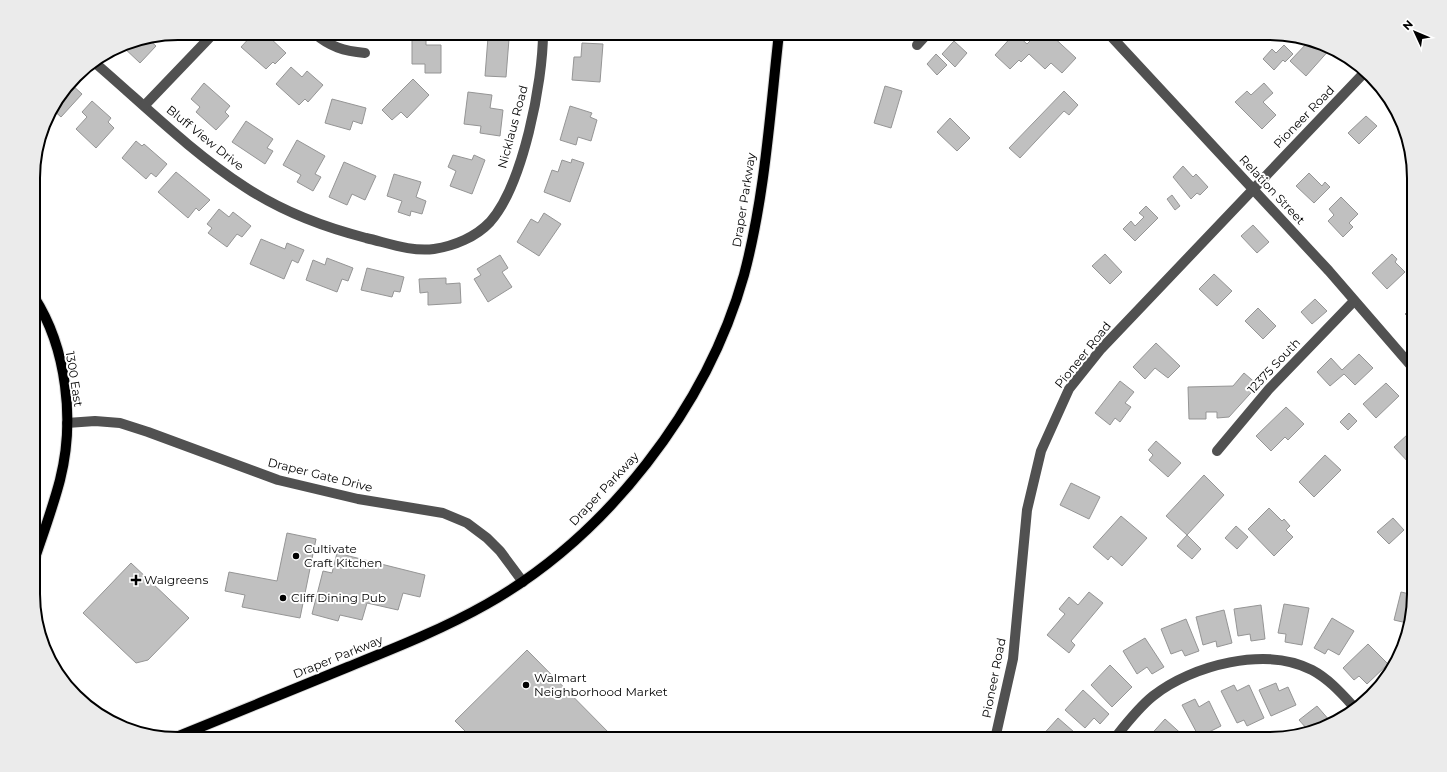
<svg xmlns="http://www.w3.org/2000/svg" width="1447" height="772" viewBox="0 0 1447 772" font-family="Montserrat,sans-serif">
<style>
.building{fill:#c0c0c0;stroke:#959595}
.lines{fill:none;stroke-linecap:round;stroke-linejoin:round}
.major-casing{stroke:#dbdbdb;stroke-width:12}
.minor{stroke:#515151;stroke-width:10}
.major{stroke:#000;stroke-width:10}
.poi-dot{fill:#000;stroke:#fff;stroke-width:1.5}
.labels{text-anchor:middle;stroke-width:4;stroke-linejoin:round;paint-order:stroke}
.street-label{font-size:12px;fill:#000;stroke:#fff}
.poi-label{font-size:12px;fill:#000;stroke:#fff;text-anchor:start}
.rim{fill:none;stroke:#000;stroke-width:2}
</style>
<rect width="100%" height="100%" fill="#fff"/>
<g class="building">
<path d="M254,33L262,40L267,35L286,53L275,64L273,62L266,69L241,47Z"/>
<path d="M1015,33L1027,44L1038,33H1049L1076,58L1062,73L1051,63L1045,69L1029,54L1021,62L1019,60L1010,69L995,55Z"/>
<path d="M488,37L509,39L506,77L485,76Z"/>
<path d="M412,38H426V45H441V73H425V64H412Z"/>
<path d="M148,39L156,46L140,63L121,45Z"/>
<path d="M954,41L967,53L955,67L942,54Z"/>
<path d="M1308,42L1331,48L1306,76L1290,61Z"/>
<path d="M582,43L603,44L600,82L572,80L574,57H581Z"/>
<path d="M1284,45L1293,54L1285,62L1283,60L1274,70L1263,59L1272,49L1276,53Z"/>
<path d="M936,54L947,65L937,75L927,64Z"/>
<path d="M291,67L302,77L307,71L323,85L308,102L305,99L299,105L276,84Z"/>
<path d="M413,79L429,95L407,118L401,112L392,120L382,110Z"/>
<path d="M204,83L230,106L225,112L229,116L216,130L196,112L200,107L191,99Z"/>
<path d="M1264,83L1273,93L1263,102L1276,115L1262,129L1235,102L1247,91L1251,95Z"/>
<path d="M71,84L82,94L61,117L52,109Z"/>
<path d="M885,86L902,91L891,128L874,123Z"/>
<path d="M1064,91L1078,105L1069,115L1064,111L1020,158L1009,148Z"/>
<path d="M468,92L492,95L490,108L503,110L500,136L480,133L481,126L464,124Z"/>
<path d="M332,99L366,108L362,124L353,121L350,130L325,123Z"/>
<path d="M92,101L111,118L108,122L114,128L96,148L76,129L87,117L82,112Z"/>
<path d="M570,106L592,113L590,117L597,120L591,141L578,137L576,145L560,140Z"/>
<path d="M1366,116L1377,126L1359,144L1348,133Z"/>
<path d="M950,118L970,138L957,151L937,132Z"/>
<path d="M246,121L273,139L267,148L273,151L265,164L232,142Z"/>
<path d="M297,140L325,156L315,174L321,177L313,191L297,182L301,175L283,165Z"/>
<path d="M136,141L142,146L144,144L167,164L156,177L151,173L146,179L122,158Z"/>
<path d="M453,155L472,160L474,155L485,160L472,194L450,186L456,171L448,167Z"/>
<path d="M572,159L584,163L570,202L544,192L552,170L558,172L562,160L571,163Z"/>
<path d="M344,162L376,176L365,200L352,194L347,205L329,197Z"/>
<path d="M1183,166L1193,177L1196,174L1208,187L1200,195L1197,193L1191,199L1173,177Z"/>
<path d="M176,172L210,200L199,211L196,208L188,218L158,192Z"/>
<path d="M1309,173L1322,186L1325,182L1330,187L1314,203L1296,186Z"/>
<path d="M394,174L421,182L416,197L426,201L422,214L411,211L410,216L398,212L402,201L387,196Z"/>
<path d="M1172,195L1180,206L1175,210L1167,199Z"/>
<path d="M1341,197L1358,214L1349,223L1353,227L1343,237L1328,221L1334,215L1329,209Z"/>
<path d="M1146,206L1158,218L1135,241L1123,229L1131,221L1135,226L1144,217L1139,213Z"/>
<path d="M219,209L229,217L233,212L251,226L242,237L237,234L227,247L208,233L212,228L207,224Z"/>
<path d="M544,213L561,224L539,256L517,242L531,219L538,223Z"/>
<path d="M1253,225L1269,242L1257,253L1241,236Z"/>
<path d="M261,239L285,249L287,243L304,250L298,263L292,260L284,279L250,264Z"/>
<path d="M1105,254L1122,272L1110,284L1092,266Z"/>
<path d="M1392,254L1397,259L1395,262L1405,272L1387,289L1372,273Z"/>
<path d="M500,255L508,268L502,272L512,287L488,302L474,279L481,275L477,269Z"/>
<path d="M327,258L353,268L348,281L342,279L337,292L306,280L313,260L325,265Z"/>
<path d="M367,268L404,277L400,292L394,291L392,297L361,290Z"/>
<path d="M1214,274L1232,291L1217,306L1199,289Z"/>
<path d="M446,278V284L460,283L461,303L428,305V292L420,293L419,279Z"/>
<path d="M1315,299L1327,311L1312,324L1301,312Z"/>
<path d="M1413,306V322L1405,314Z"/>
<path d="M1258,308L1276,326L1263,339L1245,321Z"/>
<path d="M1156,343L1180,366L1168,378L1155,368L1145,379L1133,367Z"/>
<path d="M1359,354L1373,368L1355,385L1344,374L1330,386L1317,372L1331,358L1342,370Z"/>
<path d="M1244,373L1258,385L1229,417L1217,418V412H1206V419H1189L1188,387L1233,386Z"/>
<path d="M1120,381L1134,392L1125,403L1131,407L1120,422L1115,418L1110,425L1095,413Z"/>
<path d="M1386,383L1399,396L1376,418L1363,404Z"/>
<path d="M1286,407L1304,424L1288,440L1285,437L1271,451L1256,436Z"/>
<path d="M1349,413L1357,421L1348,430L1340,422Z"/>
<path d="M1408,434L1414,439V464L1412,466L1394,447Z"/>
<path d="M1156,441L1181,463L1168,477L1149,460L1153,455L1148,450Z"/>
<path d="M1325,455L1341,470L1314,497L1299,482Z"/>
<path d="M1204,475L1224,495L1187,535L1166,516Z"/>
<path d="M1071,483L1100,497L1089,519L1060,505Z"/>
<path d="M1269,508L1282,521L1284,519L1290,526L1286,530L1293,537L1274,556L1248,529Z"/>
<path d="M1121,516L1147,538L1122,566L1111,556L1108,560L1093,547Z"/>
<path d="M1393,518L1404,530L1389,544L1377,532Z"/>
<path d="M1236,526L1248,537L1237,549L1225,538Z"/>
<path d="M287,533L316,539L300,618L242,607L245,595L225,591L229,572L277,581Z"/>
<path d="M1187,535L1201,549L1192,559L1177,546Z"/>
<path d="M337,553L425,575L420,597L403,593L398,610L367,603L362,620L340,615L338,621L312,614L323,571L332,573Z"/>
<path d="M131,563L189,618L148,660L136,663L83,613Z"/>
<path d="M1089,592L1103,603L1071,641L1075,645L1069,653L1047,635L1065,614L1059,609L1069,597L1078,605Z"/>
<path d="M1401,592L1414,595L1407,623L1394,620Z"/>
<path d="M1284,604L1309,608L1302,645L1285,642L1286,634L1278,633Z"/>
<path d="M1261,605L1265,639L1251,641L1250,634L1238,636L1234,609Z"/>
<path d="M1224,610L1232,643L1217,647L1216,641L1203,645L1196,617Z"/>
<path d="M1332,618L1354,631L1339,655L1328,649L1325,654L1314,648Z"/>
<path d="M1186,619L1199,651L1185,656L1182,650L1171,654L1161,629Z"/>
<path d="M1145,638L1164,667L1152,674L1147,667L1137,674L1123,651Z"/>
<path d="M1368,644L1388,664L1367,684L1359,676L1354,680L1343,668Z"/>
<path d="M527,650L615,739H473L455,721Z"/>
<path d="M1110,665L1132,687L1112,707L1091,685Z"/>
<path d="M1276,683L1279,691L1288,687L1296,705L1271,716L1259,690Z"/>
<path d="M1234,685L1237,691L1249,685L1264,718L1247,726L1244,720L1237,723L1221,691Z"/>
<path d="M1083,690L1109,714L1100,724L1094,718L1085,728L1065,710Z"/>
<path d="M1195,699L1199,707L1209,701L1221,726L1199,737L1182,705Z"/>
<path d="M1317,706L1330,721L1307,729L1299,720Z"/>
<path d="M1058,718L1082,739L1040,738Z"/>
<path d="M1165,719L1187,739H1147Z"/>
<path d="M1294,730L1295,733L1276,739Z"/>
</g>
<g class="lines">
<defs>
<g id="major">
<path d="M34,297C67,348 75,421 60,480C53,507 43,534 34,561"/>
<path d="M174,738C232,714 290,691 348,667C395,648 443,629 487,604C607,536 707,407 744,275C765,196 770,113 779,33"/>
</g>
</defs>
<use href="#major" class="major-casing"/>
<g class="minor">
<path d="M314,33C330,47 344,51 365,53"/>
<path d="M1108,33L1329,271L1413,368"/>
<path d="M917,45L928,33"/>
<path d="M94,62C143,104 191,152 245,187C281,211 323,227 366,238C388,243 411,252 434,249C454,246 476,237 490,222C523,185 543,82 543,33"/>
<path d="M145,105L214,33"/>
<path d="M67,423L95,421L120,423L148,432L278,480L358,499L443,513L467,523L487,538L500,551L523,582"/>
<path d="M1217,451L1269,389L1354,301"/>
<path d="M995,739L1013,659L1027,510L1041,451L1069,389L1101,349L1363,74"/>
<path d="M1114,739C1126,724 1138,708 1153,696C1192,665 1266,646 1312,670C1329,679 1342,694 1355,708"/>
</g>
<use href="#major" class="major"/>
</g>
<g class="poi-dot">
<circle cx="296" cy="556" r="4"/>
<path d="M134 574h4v4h4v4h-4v4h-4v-4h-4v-4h4z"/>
<circle cx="283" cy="598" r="4"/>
<circle cx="526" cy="685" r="4"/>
</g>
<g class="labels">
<g class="street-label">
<text transform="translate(1304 117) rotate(-46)" y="4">Pioneer Road</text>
<text transform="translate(513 127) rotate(-75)" y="4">Nicklaus Road</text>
<text transform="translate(205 138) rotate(39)" y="4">Bluff View Drive</text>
<text transform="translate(1272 190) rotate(47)" y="4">Relation Street</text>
<text transform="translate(744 200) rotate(-81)" y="4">Draper Parkway</text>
<text transform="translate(1083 355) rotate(-51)" y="4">Pioneer Road</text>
<text transform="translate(1274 366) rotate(-47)" y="4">12375 South</text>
<text transform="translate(74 379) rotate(81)" y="4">1300 East</text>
<text transform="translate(320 475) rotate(14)" y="4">Draper Gate Drive</text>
<text transform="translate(604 489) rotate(-47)" y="4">Draper Parkway</text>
<text transform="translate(338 657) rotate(-22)" y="4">Draper Parkway</text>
<text transform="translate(994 678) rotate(-79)" y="4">Pioneer Road</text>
</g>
<g class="poi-label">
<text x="304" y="553">Cultivate<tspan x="304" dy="14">Craft Kitchen</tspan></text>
<text x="144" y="584">Walgreens</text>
<text x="291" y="602">Cliff Dining Pub</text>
<text x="534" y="682">Walmart<tspan x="534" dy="14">Neighborhood Market</tspan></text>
</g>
</g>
<path d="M0 0H1447V772H0ZM178 40H1269A138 138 0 0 1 1407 178V594A138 138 0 0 1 1269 732H178A138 138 0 0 1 40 594V178A138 138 0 0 1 178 40Z" fill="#ebebeb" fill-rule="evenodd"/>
<path class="rim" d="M178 40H1269A138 138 0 0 1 1407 178V594A138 138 0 0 1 1269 732H178A138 138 0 0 1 40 594V178A138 138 0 0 1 178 40Z"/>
<g transform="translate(1415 32) rotate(314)" stroke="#ffffff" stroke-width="3" paint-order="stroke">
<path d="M0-3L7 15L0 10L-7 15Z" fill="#000000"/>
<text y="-6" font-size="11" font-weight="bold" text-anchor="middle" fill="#000000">N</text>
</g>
</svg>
